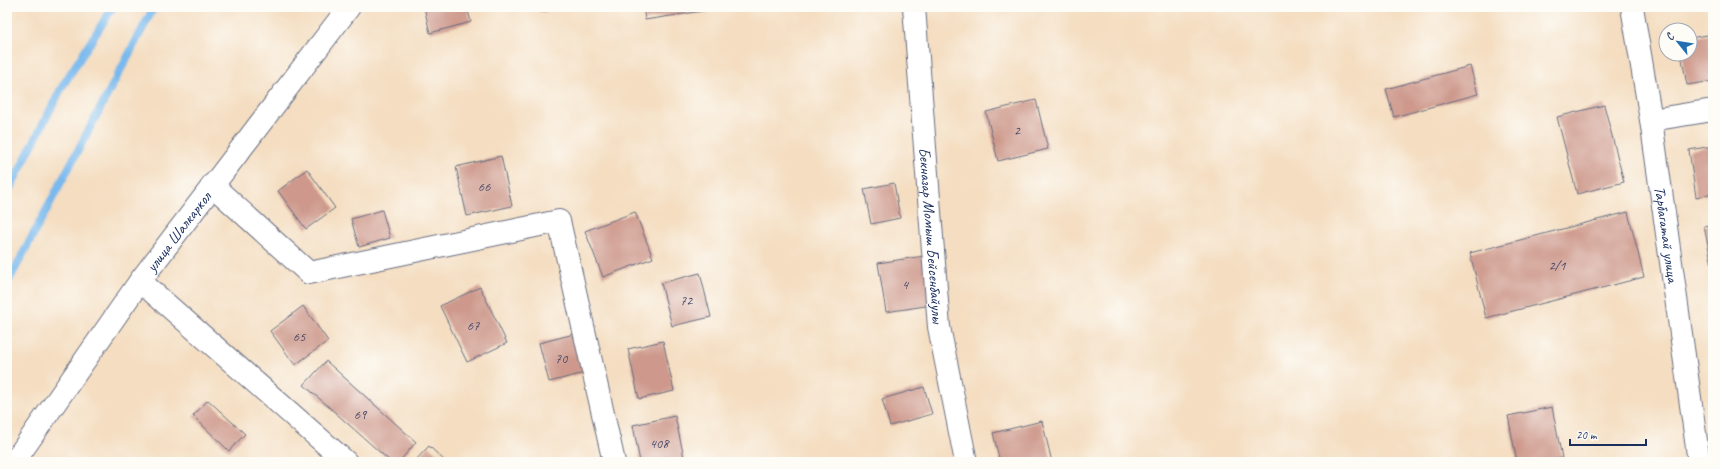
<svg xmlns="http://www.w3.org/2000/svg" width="1720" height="469" viewBox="0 0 1720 469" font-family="Caveat,sans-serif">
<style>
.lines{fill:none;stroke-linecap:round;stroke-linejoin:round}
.stream{stroke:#79b9ed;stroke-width:8}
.building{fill:#ce998c}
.minor-casing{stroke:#676c80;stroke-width:24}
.minor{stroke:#fff;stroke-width:22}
.labels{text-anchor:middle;stroke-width:3;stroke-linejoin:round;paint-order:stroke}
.number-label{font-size:14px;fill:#484a6a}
.street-label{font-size:16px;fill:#1b2f5e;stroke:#fdfcf7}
</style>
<rect width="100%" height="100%" fill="#fdfcf7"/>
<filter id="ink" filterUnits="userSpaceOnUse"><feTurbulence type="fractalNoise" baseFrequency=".025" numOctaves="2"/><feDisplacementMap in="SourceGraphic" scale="8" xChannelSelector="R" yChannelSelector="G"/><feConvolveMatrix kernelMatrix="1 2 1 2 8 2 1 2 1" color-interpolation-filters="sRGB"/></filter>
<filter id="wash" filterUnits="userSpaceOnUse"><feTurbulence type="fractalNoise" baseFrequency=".012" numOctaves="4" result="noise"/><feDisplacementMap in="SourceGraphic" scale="16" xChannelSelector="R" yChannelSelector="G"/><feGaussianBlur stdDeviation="0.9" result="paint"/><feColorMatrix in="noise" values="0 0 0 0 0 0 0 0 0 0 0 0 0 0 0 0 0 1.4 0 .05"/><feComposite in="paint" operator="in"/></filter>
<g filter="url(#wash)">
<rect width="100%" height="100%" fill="#f4ddc0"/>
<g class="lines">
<g class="stream">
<path d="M7,194L63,85L113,7"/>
<path d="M7,284L154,7"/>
</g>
</g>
<g id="blocks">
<g class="building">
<path d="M424,7H467L471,22L430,33Z"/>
<path d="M539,7H565V8L540,12Z"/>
<path d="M643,7H708L709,10L645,20Z"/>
<path d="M1713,34V81L1687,85L1681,54H1690V38Z"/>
<path d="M1470,66L1478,94L1394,117L1386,89Z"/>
<path d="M1036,100L1048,149L998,161L986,112Z"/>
<path d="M1604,105L1624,182L1577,194L1557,117Z"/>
<path d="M1713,146V194L1696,197L1689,150Z"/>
<path d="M501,156L512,206L467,216L456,167Z"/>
<path d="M307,169L335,208L306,229L278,191Z"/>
<path d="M894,183L900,218L871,224L864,189Z"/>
<path d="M382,210L390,238L359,247L351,219Z"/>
<path d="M635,212L653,258L603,277L585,231Z"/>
<path d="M1628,212L1644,277L1486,318L1470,253Z"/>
<path d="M1713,224V265H1712L1704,226Z"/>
<path d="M924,256L932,305L886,312L878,263Z"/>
<path d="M700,273L711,317L672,326L661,283Z"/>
<path d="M480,287L507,343L467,362L440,306Z"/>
<path d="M303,306L328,341L295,365L270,331Z"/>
<path d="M574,334L584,373L549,382L539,343Z"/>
<path d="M663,341L674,391L639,399L628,349Z"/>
<path d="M326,361L416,442L399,462H391L304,385Z"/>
<path d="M924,387L932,414L890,426L882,399Z"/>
<path d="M208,400L245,434L229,451L193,416Z"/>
<path d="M1552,407L1562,458L1541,462H1517L1508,416Z"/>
<path d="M675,416L685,462H640L633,425Z"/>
<path d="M1042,421L1052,462H1000L993,433Z"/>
<path d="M429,446L446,462H414Z"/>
</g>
</g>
</g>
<g filter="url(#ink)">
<use href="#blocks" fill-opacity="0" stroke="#676c80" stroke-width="1"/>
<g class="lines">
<defs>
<g id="minor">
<path id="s1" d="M914,7L939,327L966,462"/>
<path id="s2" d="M1632,7L1651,120L1699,462"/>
<path d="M1651,120L1713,110"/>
<path d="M212,185L309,273L559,221L614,462"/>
<path d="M140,281L346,462"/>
<path id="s3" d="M14,462L140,281L349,7"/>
</g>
</defs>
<use href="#minor" class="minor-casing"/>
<use href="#minor" class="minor"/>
</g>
</g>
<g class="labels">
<g class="number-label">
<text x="1017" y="135">2</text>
<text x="484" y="191">66</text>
<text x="1557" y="270">2/1</text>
<text x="905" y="289">4</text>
<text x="686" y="305">72</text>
<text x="473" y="330">67</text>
<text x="299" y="341">65</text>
<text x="561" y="363">70</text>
<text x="360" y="419">69</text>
<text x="659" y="448">408</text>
</g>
<g class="street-label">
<text dy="6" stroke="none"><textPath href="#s3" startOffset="283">улица Шалкаркол</textPath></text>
<text dy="6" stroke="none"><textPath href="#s2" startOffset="230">Тарбагатай улица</textPath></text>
<text dy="6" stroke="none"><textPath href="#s1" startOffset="229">Бекназар Момыш Бейсенбайулы</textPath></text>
</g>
</g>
<rect width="1720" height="469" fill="none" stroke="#fdfcf7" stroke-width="24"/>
<g transform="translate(1678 42) rotate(300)"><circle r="19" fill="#fdfcf7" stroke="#a3aaba"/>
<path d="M0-3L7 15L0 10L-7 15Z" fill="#1f6fb2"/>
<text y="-6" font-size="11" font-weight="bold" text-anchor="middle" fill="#1b2f5e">С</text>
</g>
<path d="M1570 439v6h76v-6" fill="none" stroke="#1b2f5e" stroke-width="2"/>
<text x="1576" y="439" font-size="12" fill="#1b2f5e" stroke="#fdfcf7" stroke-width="3" paint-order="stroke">20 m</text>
</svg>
